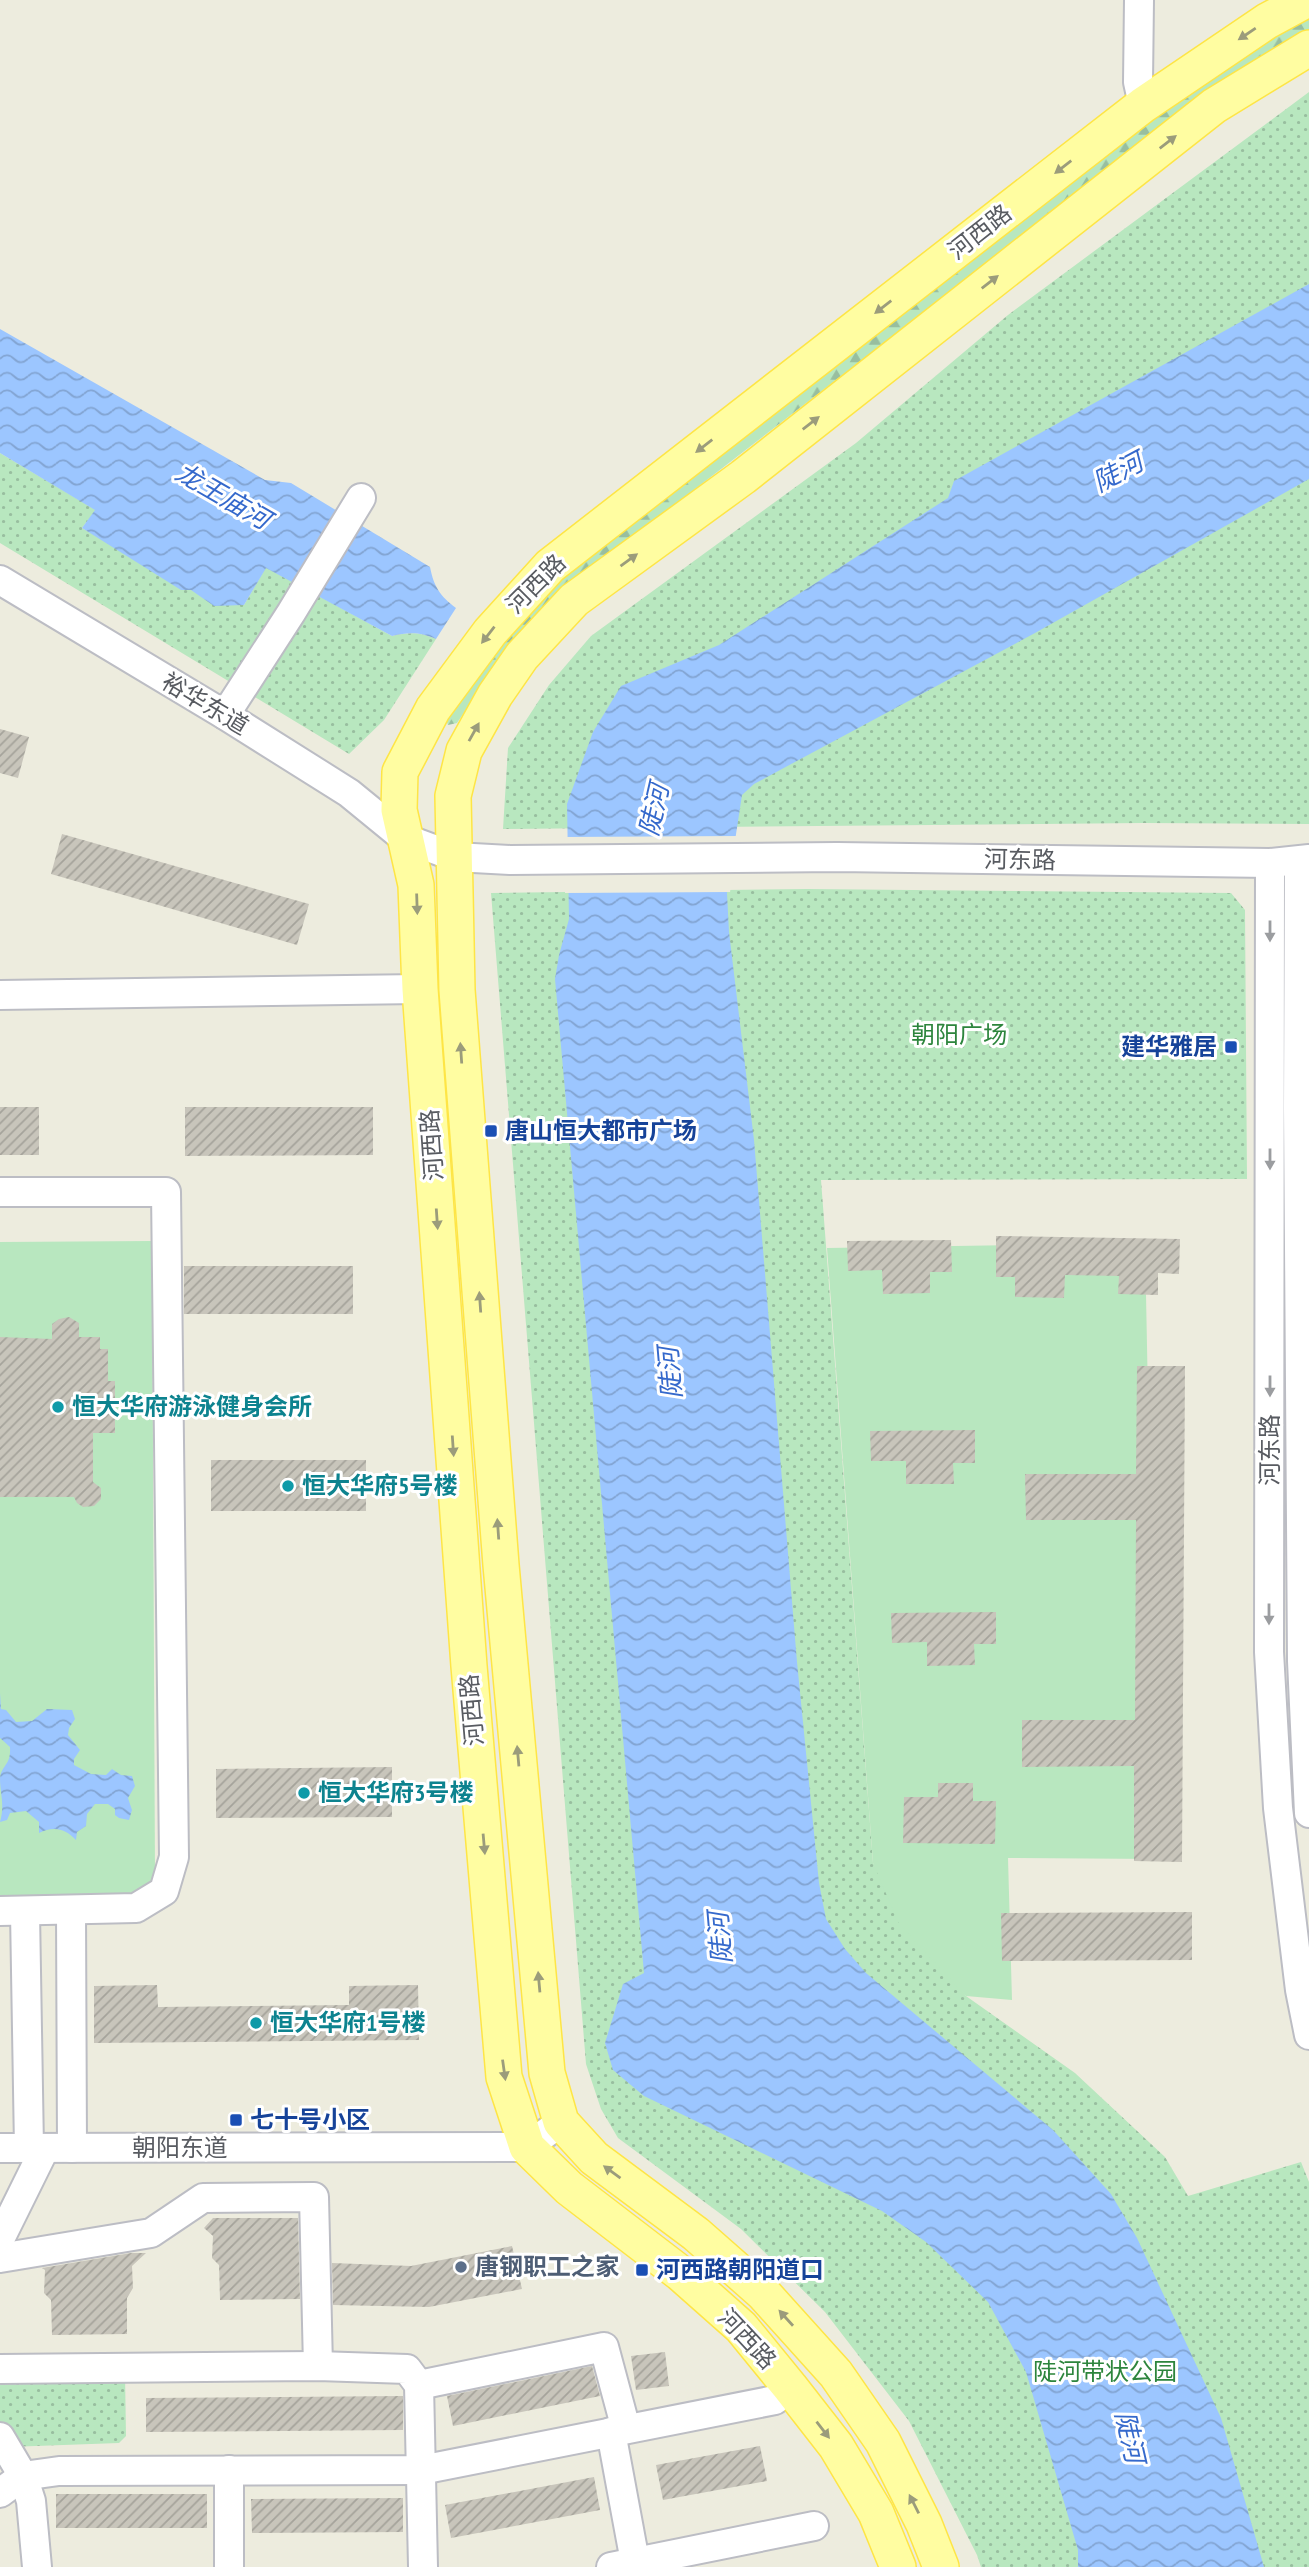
<svg xmlns="http://www.w3.org/2000/svg" width="1309" height="2567" viewBox="0 0 1309 2567" font-family="'PT Sans Narrow','Noto Sans SC',sans-serif">
<style>
.grass{fill:url(#grass-dots)}
.forest{fill:url(#forest-firs)}
.garden{fill:#b8e7bf}
.water{fill:url(#water-waves)}
.pier{fill:#edecde}
.building{fill:url(#building-hatch)}
.lines{fill:none;stroke-linecap:round;stroke-linejoin:round}
.minor-casing{stroke:#bcbdc4;stroke-width:32}
.major-casing{stroke:#fee546;stroke-width:38}
.minor{stroke:#fff;stroke-width:28}
.major{stroke:#fffda1;stroke-width:35}
.oneway{fill:#9b9c7b}
.oneway2{fill:#9b9da0}
.transit-dot{fill:#1a4fb4;stroke:#fff;stroke-width:2.5}
.culture-dot{fill:#0f9aa8;stroke:#fff;stroke-width:2.5}
.service-dot{fill:#5c6f8a;stroke:#fff;stroke-width:2.5}
.labels{text-anchor:middle;stroke-width:6;stroke-linejoin:round;paint-order:stroke}
.street-label{font-size:24px;fill:#585b61;stroke:#fff}
.park-label{font-size:24px;fill:#2d853d;stroke:#fff}
.transit-label{font-size:24px;font-weight:bold;fill:#164399;stroke:#fff;text-anchor:start}
.culture-label{font-size:24px;font-weight:bold;fill:#0d838f;stroke:#fff;text-anchor:start}
.service-label{font-size:24px;font-weight:bold;fill:#4e5e75;stroke:#fff;text-anchor:start}
.water-label{font-size:26px;font-style:italic;fill:#3569cc;stroke:#fff}
</style>
<defs>
<pattern id="grass-dots" width="8" height="8" patternUnits="userSpaceOnUse" patternTransform="scale(1.75)"><rect width="8" height="8" fill="#b8e7bf"/><path d="M2 2h.1M6 6h.1" fill="none" stroke="#98be9f" stroke-width="1.8" stroke-linecap="round"/></pattern>
<pattern id="forest-firs" width="22" height="20" patternUnits="userSpaceOnUse" patternTransform="scale(1.75)"><rect width="22" height="20" fill="#b8e7bf"/><path d="M5 1l3.5 6h-7zM16 11l3.5 6h-7z" fill="#98be9f"/></pattern>
<pattern id="water-waves" width="16" height="10" patternUnits="userSpaceOnUse" patternTransform="scale(1.75)"><rect width="16" height="10" fill="#9cc6ff"/><path d="M0 5q4-4 8 0t8 0" fill="none" stroke="#82a4d2"/></pattern>
<pattern id="building-hatch" width="6" height="6" patternUnits="userSpaceOnUse" patternTransform="scale(1.75)"><rect width="6" height="6" fill="#c8c5bb"/><path d="M-1 1l2-2M0 6l6-6M5 7l2-2" fill="none" stroke="#a5a39b"/></pattern>
</defs>
<rect width="100%" height="100%" fill="#edecde"/>
<g class="grass">
<path d="M1309,92V824L1143,823L503,829L508,748L549,685L591,636L856,443L1008,315Z"/>
<path d="M0,453L96,510L82,528L191,590L244,605L266,567L392,636C409,632 420,632 436,639L384,720L349,754L0,543Z"/>
<path d="M807,889L1231,893L1245,910L1247,1179L821,1180L873,1863L966,1996L1075,2073L1165,2157L1188,2196L1301,2162L1309,2182V2567H981L977,2555L909,2421L825,2312L741,2229L618,2138L601,2109L586,2064L491,893Z"/>
<path d="M125,2374L126,2436L119,2443L8,2447L0,2444V2377Z"/>
</g>
<path class="forest" d="M1309,15V31L1241,70L1200,98L575,582L504,654L457,723L448,725L446,720L474,672L566,572L1203,82Z"/>
<g class="garden">
<path d="M152,1241L155,1878L132,1896L0,1897V1242Z"/>
<path d="M1145,1243L1157,1859L1008,1858L1012,2000L966,1996L899,1924L873,1863L827,1248Z"/>
</g>
<g class="water">
<path d="M1309,284V479L1035,633L754,784L742,795L727,893L729,932L754,1140L797,1662L819,1883L826,1919L845,1949L866,1973L1053,2130L1111,2194L1137,2238L1221,2418L1264,2567H1078V2550L1026,2372L988,2302L926,2242L882,2211L644,2096L613,2070L605,2043L623,1984L644,1973L555,979L559,955L569,919L567,804L593,732L621,686L719,645L948,498L954,481Z"/>
<path d="M0,329L265,480L291,483L430,567C434,587 440,596 456,608L436,639C420,632 409,632 392,636L266,568L244,605L214,606L191,590H181L82,528L95,510L0,453Z"/>
<path d="M0,1693L1,1709L6,1710L16,1722L32,1721L47,1709L72,1710L75,1719L69,1728L68,1735L80,1750L74,1759V1765L91,1774L106,1775L112,1769L121,1775L132,1776L135,1786L128,1798L132,1810L129,1820L119,1818L115,1815V1809L108,1804H95L87,1814L86,1826L77,1832L76,1840C65,1828 53,1826 39,1833V1822L26,1811L10,1813L7,1820L0,1822C5,1804 0,1794 0,1778C2,1764 11,1766 10,1747L0,1738Z"/>
</g>
<path class="pier" d="M739,836L730,892L565,893L564,837Z"/>
<g class="building">
<path d="M0,729L29,737L18,778L0,773Z"/>
<path d="M62,834L309,904L297,945L51,874Z"/>
<rect x="0" y="1107" width="39" height="48"/>
<path d="M185,1107H373V1155L185,1156Z"/>
<path d="M996,1236L1180,1239L1179,1274L1158,1273V1295L1118,1294L1119,1276L1065,1275L1064,1298L1015,1297V1277H996Z"/>
<path d="M951,1240L952,1272H930V1293L883,1294L882,1270L848,1271L847,1241Z"/>
<rect x="184" y="1266" width="169" height="48"/>
<path d="M69,1317L79,1323V1337H100V1349H108V1381H115V1433H93V1482L101,1488V1499L94,1506L83,1507L77,1503L74,1497H0V1337L52,1339V1324L59,1319Z"/>
<path d="M1137,1366H1185L1182,1862L1134,1861V1766L1022,1767V1720H1135L1136,1520H1026L1025,1474H1136Z"/>
<path d="M975,1430V1463H953L954,1484H906V1461H871L870,1431Z"/>
<rect x="211" y="1460" width="155" height="51"/>
<path d="M996,1612V1644H974L975,1665L927,1666V1642L892,1643L891,1613Z"/>
<path d="M392,1767V1817L216,1818V1769Z"/>
<path d="M938,1783H973V1801H996L995,1844L903,1843L904,1797H938Z"/>
<path d="M1192,1912V1960L1002,1961L1001,1913Z"/>
<path d="M157,1985L158,2007L349,2005V1986L418,1985L419,2040L94,2043V1986Z"/>
<path d="M213,2218H298L300,2299L220,2300L219,2265L212,2258L213,2236L204,2228Z"/>
<path d="M512,2246L522,2289L429,2307L333,2305L332,2263L411,2266Z"/>
<path d="M131,2253H146L132,2266L133,2288L127,2298V2334L52,2335L51,2300L44,2293L45,2270L42,2268Z"/>
<path d="M665,2352L669,2386L636,2390L631,2356Z"/>
<path d="M592,2366L600,2396L453,2426L447,2396Z"/>
<path d="M403,2396V2430L146,2432V2398Z"/>
<path d="M760,2446L767,2481L663,2500L656,2465Z"/>
<path d="M594,2477L600,2510L451,2538L445,2505Z"/>
<rect x="56" y="2494" width="151" height="34"/>
<path d="M403,2498V2532L252,2533L251,2499Z"/>
</g>
<g class="lines">
<defs>
<g id="minor">
<path d="M1139,0L1138,82L1143,105"/>
<path d="M0,580L225,715L349,793L404,838L455,857L510,860L837,857L1270,863L1309,859"/>
<path d="M225,715L291,613L361,498"/>
<path d="M1299,861L1298,1108L1302,1661L1309,1813"/>
<path d="M1270,863L1269,1652L1278,1808L1300,1990L1309,2035"/>
<path d="M0,995L420,989"/>
<path d="M0,1192H166L174,1857L164,1891L136,1908L0,1911"/>
<path d="M71,1911L72,2148"/>
<path d="M25,1912L29,2148"/>
<path d="M0,2148L527,2147L561,2122"/>
<path d="M0,2239L45,2148"/>
<path d="M0,2258L151,2233L203,2198L314,2197L318,2366"/>
<path d="M0,2369L318,2366L407,2369L419,2385L423,2567"/>
<path d="M419,2385L604,2347L626,2429"/>
<path d="M611,2432L636,2567"/>
<path d="M0,2437L23,2476L31,2501L37,2567"/>
<path d="M229,2470V2567"/>
<path d="M0,2493L23,2476L59,2471L421,2470L775,2400L790,2387"/>
<path d="M611,2567L814,2526"/>
</g>
<g id="major">
<path d="M898,2567L876,2513L836,2446L790,2387L741,2327L680,2273L569,2188L527,2147L504,2077L469,1666L420,989L416,885L399,810L400,772L433,709L490,632L550,566L1143,105L1267,21L1306,0"/>
<path d="M941,2567L924,2524L883,2442L836,2374L763,2293L696,2234L594,2158L561,2122L547,2073L501,1565L457,990L453,796L464,751L495,695L522,656L574,600L743,477L1214,106L1309,48"/>
</g>
</defs>
<use href="#minor" class="minor-casing"/>
<use href="#major" class="major-casing"/>
<use href="#minor" class="minor"/>
<use href="#major" class="major"/>
</g>
<defs><path id="oneway-solid" d="M-6-.8H1V-3.2L6.5 0L1 3.2V.8H-6Z" transform="scale(1.75)"/></defs>
<g class="oneway">
<use href="#oneway-solid" transform="translate(1247 34) rotate(146)"/>
<use href="#oneway-solid" transform="translate(1168 142) rotate(-38)"/>
<use href="#oneway-solid" transform="translate(1063 167) rotate(142)"/>
<use href="#oneway-solid" transform="translate(990 282) rotate(-38)"/>
<use href="#oneway-solid" transform="translate(883 307) rotate(142)"/>
<use href="#oneway-solid" transform="translate(811 423) rotate(-38)"/>
<use href="#oneway-solid" transform="translate(704 446) rotate(142)"/>
<use href="#oneway-solid" transform="translate(629 560) rotate(-36)"/>
<use href="#oneway-solid" transform="translate(488 635) rotate(128)"/>
<use href="#oneway-solid" transform="translate(474 732) rotate(-61)"/>
<use href="#oneway-solid" transform="translate(417 904) rotate(88)"/>
<use href="#oneway-solid" transform="translate(461 1053) rotate(-94)"/>
<use href="#oneway-solid" transform="translate(437 1219) rotate(86)"/>
<use href="#oneway-solid" transform="translate(480 1302) rotate(-94)"/>
<use href="#oneway-solid" transform="translate(453 1446) rotate(86)"/>
<use href="#oneway-solid" transform="translate(498 1529) rotate(-94)"/>
<use href="#oneway-solid" transform="translate(518 1756) rotate(-95)"/>
<use href="#oneway-solid" transform="translate(484 1844) rotate(85)"/>
<use href="#oneway-solid" transform="translate(539 1982) rotate(-95)"/>
<use href="#oneway-solid" transform="translate(504 2070) rotate(82)"/>
<use href="#oneway-solid" transform="translate(612 2172) rotate(-144)"/>
<use href="#oneway-solid" transform="translate(786 2318) rotate(-132)"/>
<use href="#oneway-solid" transform="translate(823 2430) rotate(52)"/>
<use href="#oneway-solid" transform="translate(914 2504) rotate(-117)"/>
</g>
<g class="oneway2">
<use href="#oneway-solid" transform="translate(1270 931) rotate(90)"/>
<use href="#oneway-solid" transform="translate(1270 1159) rotate(90)"/>
<use href="#oneway-solid" transform="translate(1270 1386) rotate(90)"/>
<use href="#oneway-solid" transform="translate(1269 1614) rotate(90)"/>
</g>
<g class="transit-dot">
<rect x="1224" y="1040" width="14" height="14" rx="3.5"/>
<rect x="484" y="1124" width="14" height="14" rx="3.5"/>
<rect x="229" y="2113" width="14" height="14" rx="3.5"/>
<rect x="635" y="2263" width="14" height="14" rx="3.5"/>
</g>
<g class="culture-dot">
<circle cx="58" cy="1407" r="7"/>
<circle cx="288" cy="1486" r="7"/>
<circle cx="304" cy="1793" r="7"/>
<circle cx="256" cy="2023" r="7"/>
</g>
<circle class="service-dot" cx="461" cy="2267" r="7"/>
<g class="labels">
<g class="street-label">
<text transform="translate(980 232) rotate(-38)" y="8">河西路</text>
<text transform="translate(536 584) rotate(-45)" y="8">河西路</text>
<text transform="translate(205 704) rotate(31)" y="8">裕华东道</text>
<text transform="translate(1020 860) rotate(1)" y="8">河东路</text>
<text transform="translate(432 1145) rotate(-94)" y="8">河西路</text>
<text transform="translate(1270 1450) rotate(-90)" y="8">河东路</text>
<text transform="translate(472 1710) rotate(-95)" y="8">河西路</text>
<text x="180" y="2156">朝阳东道</text>
<text transform="translate(747 2339) rotate(47)" y="8">河西路</text>
</g>
<g class="park-label">
<text x="959" y="1043">朝阳广场</text>
<text x="1105" y="2380">陡河带状公园</text>
</g>
<g class="transit-label">
<text x="1217" y="1055" text-anchor="end">建华雅居</text>
<text x="505" y="1139">唐山恒大都市广场</text>
<text x="250" y="2128">七十号小区</text>
<text x="656" y="2278">河西路朝阳道口</text>
</g>
<g class="culture-label">
<text x="72" y="1415">恒大华府游泳健身会所</text>
<text x="302" y="1494">恒大华府5号楼</text>
<text x="318" y="1801">恒大华府3号楼</text>
<text x="270" y="2031">恒大华府1号楼</text>
</g>
<g class="service-label">
<text x="475" y="2275">唐钢职工之家</text>
</g>
<g class="water-label">
<text transform="translate(1118 472) rotate(-28)" y="9">陡河</text>
<text transform="translate(223 496) rotate(30)" y="9">龙王庙河</text>
<text transform="translate(654 810) rotate(-77)" y="9">陡河</text>
<text transform="translate(670 1373) rotate(-95)" y="9">陡河</text>
<text transform="translate(720 1938) rotate(-95)" y="9">陡河</text>
<text transform="translate(1130 2437) rotate(77)" y="9">陡河</text>
</g>
</g>
</svg>
